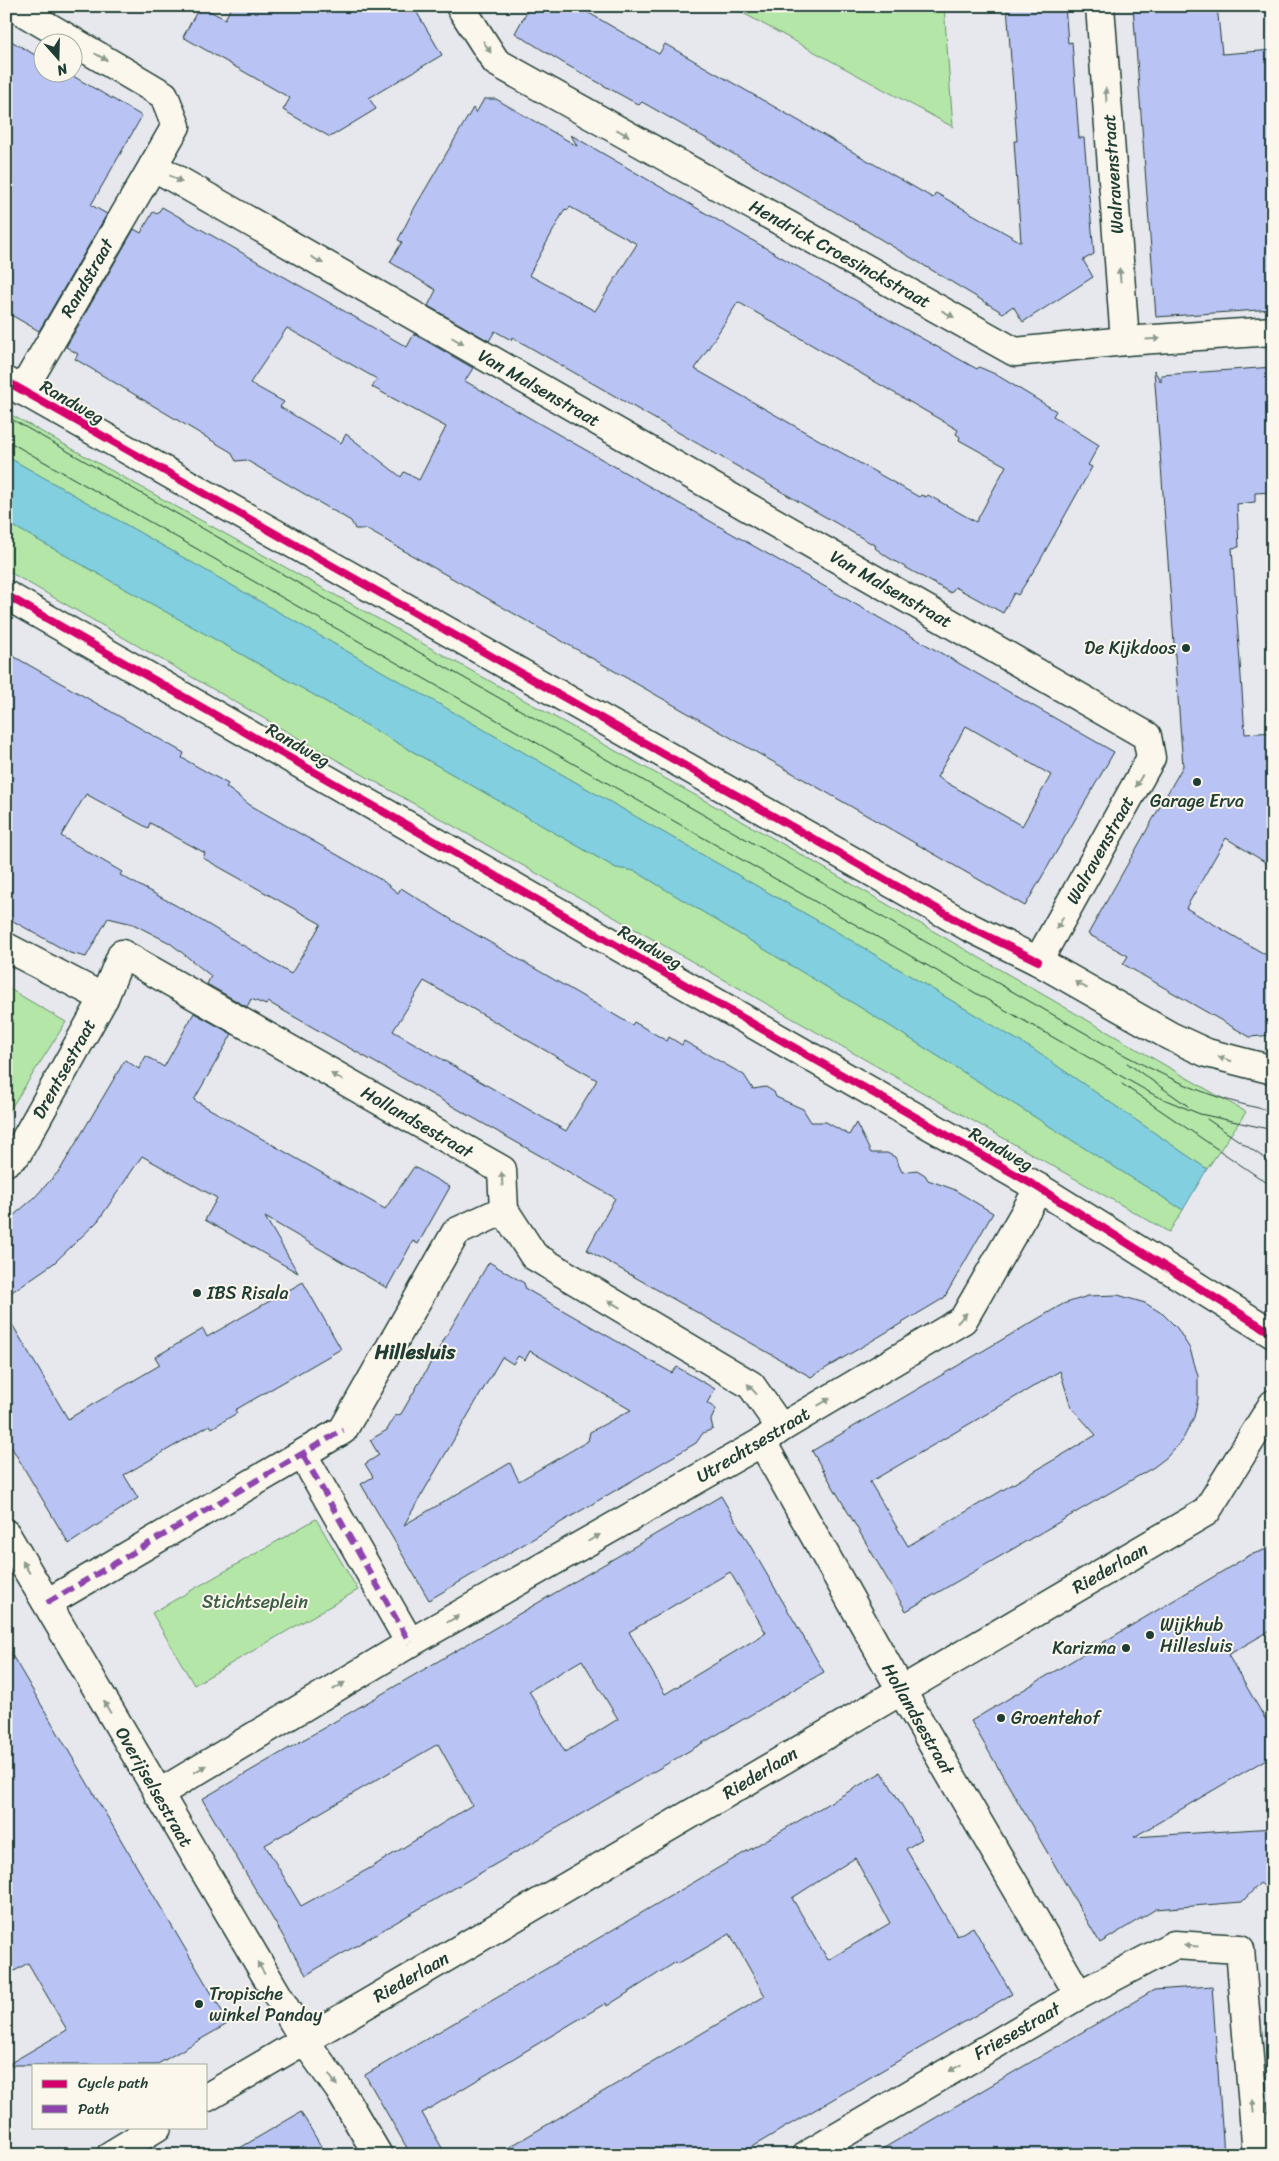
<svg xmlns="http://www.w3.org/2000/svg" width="1279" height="2161" viewBox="0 0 1279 2161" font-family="Sriracha,sans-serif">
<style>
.green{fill:#b3e6a7;stroke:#69926e}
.water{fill:#81cfdf;stroke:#5a959b}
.building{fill:#b9c3f4;stroke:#1f3d34;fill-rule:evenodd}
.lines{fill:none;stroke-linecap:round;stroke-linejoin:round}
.minor-casing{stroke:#1f3d34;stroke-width:31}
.minor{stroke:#fbf7ec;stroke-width:28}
.tram{stroke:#1f3d34;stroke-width:1}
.quiet{stroke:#8e44ad;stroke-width:6;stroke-dasharray:12 6;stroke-linecap:butt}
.cycleway-casing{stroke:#fbf7ec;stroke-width:11}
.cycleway{stroke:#d6006c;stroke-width:8}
.oneway{fill:#8d9a90}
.poi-dot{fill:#1f3d34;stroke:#fbf7ec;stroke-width:2}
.labels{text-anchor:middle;stroke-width:4;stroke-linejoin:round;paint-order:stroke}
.street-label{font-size:18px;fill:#1f3d34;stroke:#fbf7ec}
.poi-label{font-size:18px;fill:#1f3d34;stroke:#fbf7ec;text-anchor:start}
.park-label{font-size:18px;fill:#3d5f4b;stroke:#fbf7ec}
.quarter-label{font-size:20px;font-weight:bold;fill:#1f3d34;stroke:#fbf7ec}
</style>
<rect width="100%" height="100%" fill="#e7e7ee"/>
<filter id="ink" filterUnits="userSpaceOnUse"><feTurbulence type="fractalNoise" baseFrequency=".02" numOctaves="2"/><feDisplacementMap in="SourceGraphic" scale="10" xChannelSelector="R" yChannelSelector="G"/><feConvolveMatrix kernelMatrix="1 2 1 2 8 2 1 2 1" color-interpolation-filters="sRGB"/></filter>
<g filter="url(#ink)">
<g class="green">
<path d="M730,6H944L953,127Z"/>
<path d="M6,412L774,839L1246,1112L1207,1169L1034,1050L832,929L6,456Z"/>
<path d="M6,522L314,695L616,868L635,871L858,1006L1183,1210L1169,1232L284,730L6,570Z"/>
<path d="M6,987L66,1022L6,1116Z"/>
<path d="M316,1519L358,1590L194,1685L152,1613Z"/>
</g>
<path class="water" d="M6,456L832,929L1034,1050L1207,1169L1183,1210L858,1006L635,871L616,868L314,695L6,522Z"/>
<g class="building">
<path d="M200,6L225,19L232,6H413L442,55L369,98L376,109L330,137L283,110L290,98L183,37Z"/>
<path d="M530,6H577L659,54L665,44L933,198L936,193L1021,242L1014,141H1017L1007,6H1065L1068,43L1072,42L1079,138H1084L1094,254L1083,260L1093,277L1023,322L1013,306L1003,313L832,210L642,102L639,105L565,64L515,33Z"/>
<path d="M1133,6H1217L1222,54L1273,50V309L1156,317Z"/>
<path d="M6,38L42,59V72H66L142,116L91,205L107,214L39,331L6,312Z"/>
<path d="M484,99H496L577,146L571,135L905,329L977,369L979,367L995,374L1056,411L1053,416L1099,445L1088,465L1092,467L1038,564L1018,595L1014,593L1003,613L955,587L951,593L889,558L875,548L876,546L512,337L511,340L495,331L489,341L428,306L436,290L390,262L402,242L398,240L415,207L473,108L476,113ZM570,207L637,244L595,311L529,275L565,209L568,210ZM738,302L958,430L956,434L960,437L959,440L1006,466L976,522L928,495L926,497L921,495L919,497L695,369Z"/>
<path d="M162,207L407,347L414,334L473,368L465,381L1114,752L1025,906L366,529H355L351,521L246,460L236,461L231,452L75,359L78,354L66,347L134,229L141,233L153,212L157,214ZM287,328L377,379L372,387L446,427L419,480L404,472L401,477L346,434L341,443L280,407L284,402L250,383ZM966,726L1051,775L1022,826L937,777Z"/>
<path d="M1273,367V492L1255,493V502L1237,504L1239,547L1232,548L1245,734L1273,732V867L1226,838L1186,908L1273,959V1035L1250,1037L1123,964L1128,956L1088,934L1183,766L1154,370L1161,382V375Z"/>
<path d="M6,652L184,753L182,758L228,784L226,787L250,805L383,881L398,893L401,888L460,925L632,1025L634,1022L667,1041L669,1037L682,1045L684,1041L744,1075L753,1089L766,1087L774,1092L776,1097L803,1109L811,1122H826L849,1135L856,1123L871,1153H887L895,1157L902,1172L917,1170L925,1175L928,1180L953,1189L993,1213L944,1298L811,1377L587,1250L615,1198L268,1002L266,1005L251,999L247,1007L207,984L211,976L170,943L133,924L108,918L86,957L70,953L6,917ZM86,794L148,828L150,823L205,853L203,858L321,924L291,974L177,906L120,875L122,872L61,836ZM424,981L597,1080L566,1131L393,1031Z"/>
<path d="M194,1013L232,1034L194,1100L385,1209L414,1167L450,1187L418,1244L413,1241L387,1288L265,1217L298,1273L205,1220L217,1198L142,1156L98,1221L54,1263L6,1296V1222L34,1198L60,1170L125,1060L139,1069L146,1056L164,1067Z"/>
<path d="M489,1262L524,1283L526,1289L672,1373L677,1367L715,1389L707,1403L716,1409L711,1420L713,1429L703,1433L696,1443L429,1600L361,1484L373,1477L365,1464L379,1455L370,1440L387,1430L395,1416L401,1414ZM530,1351L631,1410L590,1432L588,1441L519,1481L510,1463L404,1525L502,1357L513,1364L518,1356L525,1360Z"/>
<path d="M303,1282L341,1349L235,1410L237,1413L212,1428L210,1425L124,1475L138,1498L69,1544L6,1438V1314L68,1419L160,1365L155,1357L203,1329L207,1337Z"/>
<path d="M1118,1295L1145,1303L1163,1314L1177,1328L1190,1349L1198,1376V1399L1194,1417L1183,1439L1167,1457L1154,1467L906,1611L812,1451L1063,1304L1088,1296ZM1060,1371L1071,1407L1096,1435L908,1546L870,1482Z"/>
<path d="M721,1496L824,1672L306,1975L202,1799ZM730,1572L766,1633L665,1694L629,1632ZM582,1660L618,1719L565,1752L529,1691ZM438,1744L472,1805L372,1867L301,1906L265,1845Z"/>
<path d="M1273,1547V1629L1228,1655L1273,1732V1755L1134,1837L1273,1828V1893L1260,1883L1242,1902L1156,1909L1100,1943L971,1721L1250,1555Z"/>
<path d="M6,1645L229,2023L156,2065H7L67,2030L28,1963L6,1976Z"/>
<path d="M882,1772L922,1839L906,1849L957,1936L973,1927L1012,1994L738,2155H496L765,1996L730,1934L677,1964L676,1962L607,2006L606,2003L422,2113L446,2155H411L365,2075ZM855,1858L890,1923L828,1960L792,1898Z"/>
<path d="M1212,1986L1224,2155H872L1154,1990Z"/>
<path d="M301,2112L326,2155H228Z"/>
</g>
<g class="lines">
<defs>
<g id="minor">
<path d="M13,6L164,95L176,126L153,166L1147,736L1151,758L1038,961"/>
<path d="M460,6L496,62L1015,352L1125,341L1273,331"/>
<path d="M1100,6L1125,341"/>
<path d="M6,381L969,927L1038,961L1170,1036L1207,1053L1273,1070"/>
<path d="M22,391L153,166"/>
<path d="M6,595L1039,1188L1273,1334"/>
<path d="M6,947L104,998L122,954L502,1170L504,1210L534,1256L751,1385L781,1428"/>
<path d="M6,1162L17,1154L104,998"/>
<path d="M762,1442L901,1690L1079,1995"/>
<path d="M303,1455L410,1643"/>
<path d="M6,1534L304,2040L339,2089L378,2155"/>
<path d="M47,1603L343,1430L456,1232L504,1210"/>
<path d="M158,1794L410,1643L762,1442L781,1428L963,1320L1039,1188"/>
<path d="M206,2098L1206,1512L1273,1404"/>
<path d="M111,2155L157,2127"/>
<path d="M807,2155L1079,1995L1174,1945L1240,1949L1257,2155"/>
</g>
</defs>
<use href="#minor" class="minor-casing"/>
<use href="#minor" class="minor"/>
<g class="tram">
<path d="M6,416L1113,1049C1170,1079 1209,1099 1273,1111"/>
<path d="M6,440L1156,1096L1200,1114L1273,1130"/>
<path d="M1127,1063L1188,1106"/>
<path d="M1122,1084L1273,1187"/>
<path d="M1207,1119L1273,1164"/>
</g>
<g class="quiet">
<path d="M303,1455L410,1643"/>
<path d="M47,1603L343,1430"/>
</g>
<defs>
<g id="cycleway">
<path d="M6,381L969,927L1038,961"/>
<path d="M6,595L1039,1188L1273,1334"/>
</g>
</defs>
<use href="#cycleway" class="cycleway-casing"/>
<use href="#cycleway" class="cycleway"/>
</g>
<defs><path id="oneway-solid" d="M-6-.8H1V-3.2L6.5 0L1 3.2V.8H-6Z" transform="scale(1.25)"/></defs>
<g class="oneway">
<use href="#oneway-solid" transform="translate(487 47) rotate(57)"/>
<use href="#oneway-solid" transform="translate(101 57) rotate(30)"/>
<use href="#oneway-solid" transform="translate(1106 95) rotate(-94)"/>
<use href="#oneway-solid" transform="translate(623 133) rotate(29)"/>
<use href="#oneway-solid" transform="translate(176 179) rotate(30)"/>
<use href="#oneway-solid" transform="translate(317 260) rotate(30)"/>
<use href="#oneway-solid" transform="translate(1120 275) rotate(-94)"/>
<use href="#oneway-solid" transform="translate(948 314) rotate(29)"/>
<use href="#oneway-solid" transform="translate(1153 339) rotate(-4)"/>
<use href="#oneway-solid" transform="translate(458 341) rotate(30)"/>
<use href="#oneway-solid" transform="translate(1139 781) rotate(119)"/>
<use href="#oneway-solid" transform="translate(1060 923) rotate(119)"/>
<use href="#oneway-solid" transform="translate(1081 985) rotate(-151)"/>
<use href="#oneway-solid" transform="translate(1225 1059) rotate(-163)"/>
<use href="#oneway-solid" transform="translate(337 1077) rotate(-150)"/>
<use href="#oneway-solid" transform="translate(502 1179) rotate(-94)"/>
<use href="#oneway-solid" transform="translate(614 1304) rotate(-149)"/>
<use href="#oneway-solid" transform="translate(962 1318) rotate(-47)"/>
<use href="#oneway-solid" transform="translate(752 1389) rotate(-132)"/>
<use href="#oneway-solid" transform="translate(824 1402) rotate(-31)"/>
<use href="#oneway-solid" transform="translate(594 1538) rotate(-30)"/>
<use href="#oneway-solid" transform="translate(26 1567) rotate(-120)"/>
<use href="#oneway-solid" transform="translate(453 1619) rotate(-30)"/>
<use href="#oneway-solid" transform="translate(339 1686) rotate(-31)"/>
<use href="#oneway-solid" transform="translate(107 1707) rotate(-120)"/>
<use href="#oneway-solid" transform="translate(200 1769) rotate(-31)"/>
<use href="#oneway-solid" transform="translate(1191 1946) rotate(-176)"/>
<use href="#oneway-solid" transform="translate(261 1968) rotate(-121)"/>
<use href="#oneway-solid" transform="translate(955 2068) rotate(150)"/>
<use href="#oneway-solid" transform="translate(333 2080) rotate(55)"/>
<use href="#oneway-solid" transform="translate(1253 2106) rotate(-95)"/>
</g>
</g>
<g class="poi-dot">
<circle cx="1186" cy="648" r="5"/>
<circle cx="1197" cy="782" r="5"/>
<circle cx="197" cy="1293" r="5"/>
<circle cx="1150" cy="1635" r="5"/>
<circle cx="1126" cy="1648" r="5"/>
<circle cx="1001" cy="1718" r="5"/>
<circle cx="199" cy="2004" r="5"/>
</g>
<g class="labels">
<g class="street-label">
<text transform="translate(1113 174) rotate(-94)" y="6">Walravenstraat</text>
<text transform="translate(840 254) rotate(29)" y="6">Hendrick Croesinckstraat</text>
<text transform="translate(87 278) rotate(-60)" y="6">Randstraat</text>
<text transform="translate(539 388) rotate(30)" y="6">Van Malsenstraat</text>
<text transform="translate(72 402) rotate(30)" y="6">Randweg</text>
<text transform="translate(891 589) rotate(30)" y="6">Van Malsenstraat</text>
<text transform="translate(298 745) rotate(30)" y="6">Randweg</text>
<text transform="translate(1100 850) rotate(-61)" y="6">Walravenstraat</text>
<text transform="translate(650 947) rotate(30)" y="6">Randweg</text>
<text transform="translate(64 1069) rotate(-61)" y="6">Drentsestraat</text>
<text transform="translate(417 1122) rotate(30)" y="6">Hollandsestraat</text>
<text transform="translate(1001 1149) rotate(30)" y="6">Randweg</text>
<text transform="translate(753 1445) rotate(-31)" y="6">Utrechtsestraat</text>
<text transform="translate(1110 1568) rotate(-30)" y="6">Riederlaan</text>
<text transform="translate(918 1719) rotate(60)" y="6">Hollandsestraat</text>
<text transform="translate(760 1773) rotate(-31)" y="6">Riederlaan</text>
<text transform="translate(154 1787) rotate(60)" y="6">Overijselsestraat</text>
<text transform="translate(411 1977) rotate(-30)" y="6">Riederlaan</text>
<text transform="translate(1017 2031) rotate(-30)" y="6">Friesestraat</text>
</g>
<g class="poi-label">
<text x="1176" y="654" text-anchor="end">De Kijkdoos</text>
<text x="1197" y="807" text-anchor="middle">Garage Erva</text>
<text x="207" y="1299">IBS Risala</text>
<text x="1160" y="1631">Wijkhub<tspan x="1160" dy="21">Hillesluis</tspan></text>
<text x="1116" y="1654" text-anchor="end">Karizma</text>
<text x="1011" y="1724">Groentehof</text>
<text x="209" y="2000">Tropische<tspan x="209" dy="21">winkel Panday</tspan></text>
</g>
<g class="park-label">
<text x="255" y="1608">Stichtseplein</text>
</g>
<g class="quarter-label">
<text x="415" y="1359">Hillesluis</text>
</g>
</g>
<rect width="1279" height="2161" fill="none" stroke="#fbf7ec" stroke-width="25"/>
<rect x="12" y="12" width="1254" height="2136" fill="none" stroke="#1f3d34" stroke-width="2" filter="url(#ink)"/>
<rect x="32" y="2064" width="175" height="65" fill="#fbf7ec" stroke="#a3ada2"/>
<rect x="42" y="2080" width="25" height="8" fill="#d6006c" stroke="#a3ada2"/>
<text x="78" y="2088" font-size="15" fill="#1f3d34">Cycle path</text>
<rect x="42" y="2105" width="25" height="8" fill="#8e44ad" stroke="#a3ada2"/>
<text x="78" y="2114" font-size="15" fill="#1f3d34">Path</text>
<g transform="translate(58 58) rotate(160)"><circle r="24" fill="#fbf7ec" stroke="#a3ada2"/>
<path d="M0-4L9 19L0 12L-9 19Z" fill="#1f3d34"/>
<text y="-8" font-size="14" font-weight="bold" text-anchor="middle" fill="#1f3d34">N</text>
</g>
</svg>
